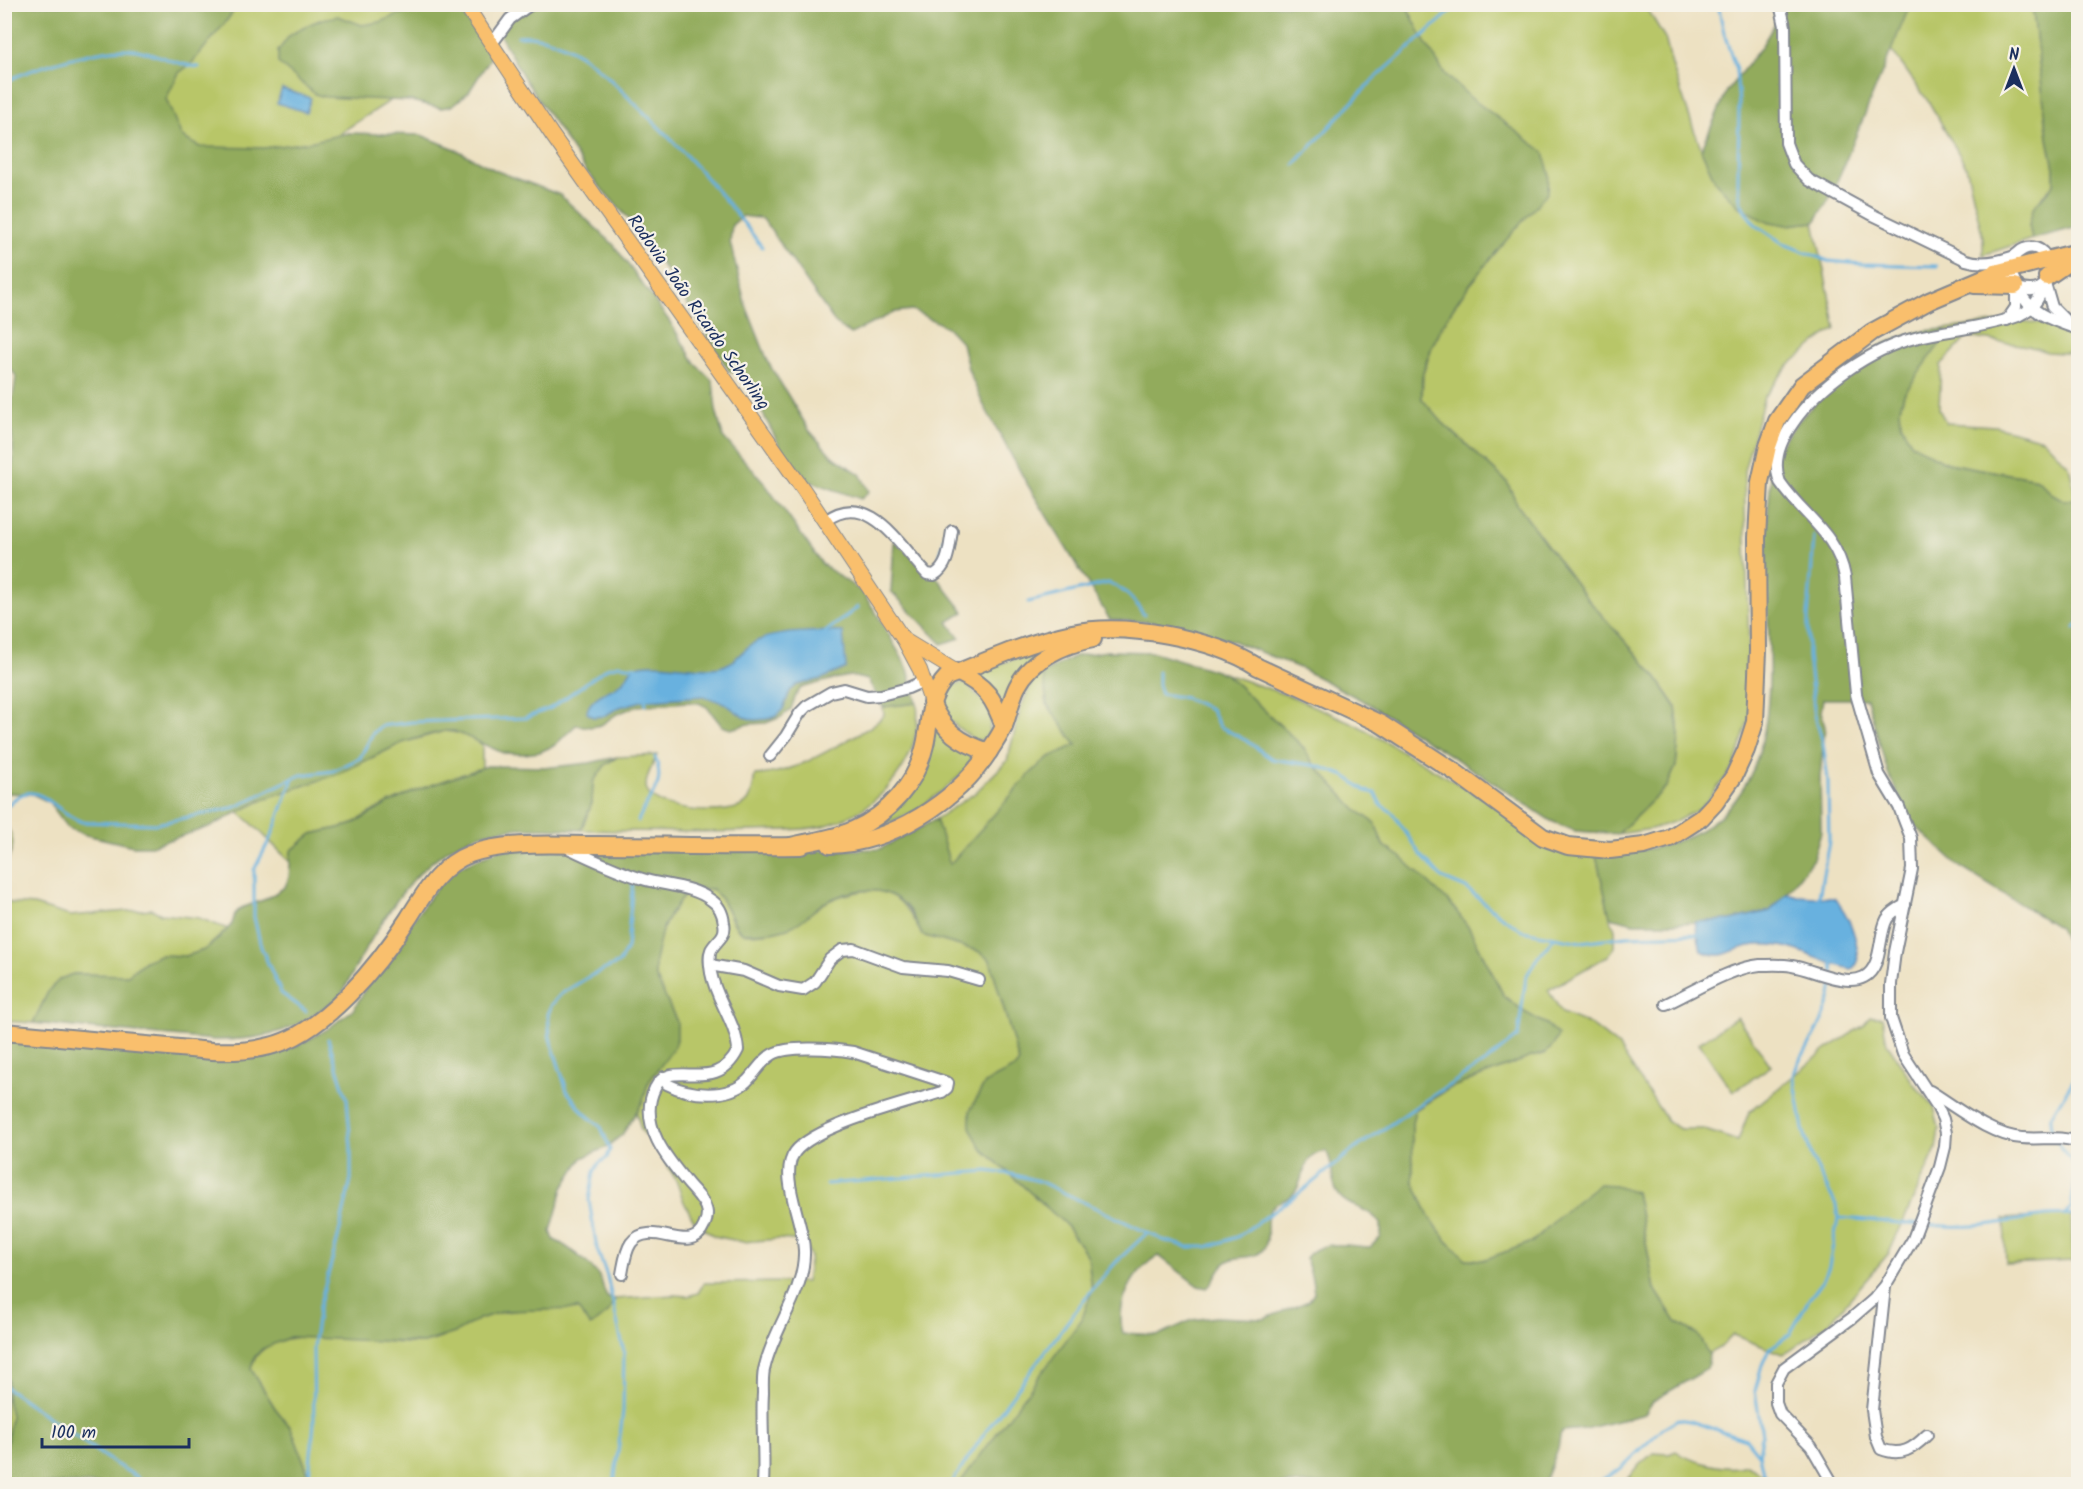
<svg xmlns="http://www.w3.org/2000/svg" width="2083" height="1489" viewBox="0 0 2083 1489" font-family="Kalam,sans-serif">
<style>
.green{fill:#b8c668;stroke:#6a7a63;stroke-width:1.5}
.forest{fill:#92ab5c;stroke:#566d5d;stroke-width:1.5;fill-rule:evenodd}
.water{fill:#67b1df;stroke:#41709e;stroke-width:1.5}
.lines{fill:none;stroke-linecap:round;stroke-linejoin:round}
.stream{stroke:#67b1df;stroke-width:3}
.minor-casing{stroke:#848890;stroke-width:14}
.major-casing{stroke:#848890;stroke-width:16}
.highway-casing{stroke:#848890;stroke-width:20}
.minor{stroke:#fff;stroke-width:10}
.major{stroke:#f9bf6d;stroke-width:14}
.highway{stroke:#f9bf6d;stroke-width:16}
.labels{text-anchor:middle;stroke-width:4.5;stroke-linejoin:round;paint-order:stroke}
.street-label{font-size:18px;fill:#1b2f5e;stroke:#f7f3e8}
</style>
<rect width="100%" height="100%" fill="#f7f3e8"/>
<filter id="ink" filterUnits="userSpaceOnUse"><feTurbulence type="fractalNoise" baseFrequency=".0167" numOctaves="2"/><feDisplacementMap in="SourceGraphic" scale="12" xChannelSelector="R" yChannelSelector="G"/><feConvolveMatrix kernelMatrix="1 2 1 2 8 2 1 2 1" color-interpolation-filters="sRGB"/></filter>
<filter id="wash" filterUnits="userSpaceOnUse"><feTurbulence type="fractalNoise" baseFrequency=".008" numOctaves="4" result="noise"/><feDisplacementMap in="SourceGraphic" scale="24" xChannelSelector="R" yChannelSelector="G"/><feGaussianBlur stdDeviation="1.35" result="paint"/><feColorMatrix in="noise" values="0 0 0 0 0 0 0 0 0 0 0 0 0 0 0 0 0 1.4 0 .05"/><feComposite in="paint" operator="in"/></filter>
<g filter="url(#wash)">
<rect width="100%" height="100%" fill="#ede1c2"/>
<g class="green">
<path d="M1406,4L1645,5L1665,38L1672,65L1695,133L1716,183L1787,225L1814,222L1836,329L1824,336L1788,366L1764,397L1744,471L1750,685L1749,718L1734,767L1701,808L1677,821L1651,829L1618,834L1667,786L1676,766L1679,737L1676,706L1654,674L1584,595L1518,506L1507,482L1442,422L1422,400L1423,374L1432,347L1452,306L1476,278L1507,125C1486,109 1462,94 1445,74C1428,54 1418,28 1406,4Z"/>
<path d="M151,5H438L471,49L346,129L299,170L147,162Z"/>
<path d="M1910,5H2028L2033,11L2048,138L2054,167V184L2042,196L2029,225L2032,239L1983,255V238L1966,166L1930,104L1895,55L1890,51Z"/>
<path d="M2022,321L2047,324L2077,337L2078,354L2047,352L2028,346L1967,337L1941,365L1939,409L1946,423L1995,426L2043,439L2069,466L2076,498L2065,501L2051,493L2037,479L1947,463L1912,444L1901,424L1900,408L1904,394L1944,329L2003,322Z"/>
<path d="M1079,638L1050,650L1002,704L974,672Z"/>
<path d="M1043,673L1047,704L1077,745L1048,758L1030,774L950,865L936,819L975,793L1007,761L1021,707L1031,684Z"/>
<path d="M1226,674L1295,698L1357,725L1481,797L1542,838L1595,851L1610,917L1615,929V947L1608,956L1548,990L1562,1013L1591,1025L1618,1046L1668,1122L1680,1129H1702L1738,1141L1749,1112L1827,1049L1863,1026L1871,1017H1882L1887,1043L1913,1083L1934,1107L1939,1128L1936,1149L1889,1253L1830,1322L1791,1350L1782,1354L1733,1335L1721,1347L1708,1354L1697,1334L1676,1322L1655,1289L1636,1192L1549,1227L1532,1242L1508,1252L1483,1260L1466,1259L1447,1241L1428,1215L1413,1180L1412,1123L1415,1110L1450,1088L1531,1057L1545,1054L1546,1024L1526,1013L1504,996L1469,928L1401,857L1383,845L1375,823L1355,809L1313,763L1303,747Z"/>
<path d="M965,683L993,711L988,735L982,740H975C956,726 939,719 944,692L953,684Z"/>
<path d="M917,703C923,760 881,809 827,825C804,831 778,830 754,831C697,833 639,831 581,830L592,803L593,782L606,764L617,757L657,755C653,765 643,780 647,791C656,812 733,818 747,802C753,796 753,783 755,775C790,774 816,757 846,741C860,732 873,728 884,715L883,707Z"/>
<path d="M934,718C947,739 957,749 979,758L946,788L914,812L860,834L904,799Z"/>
<path d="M445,731L464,734L482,745V768L420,789L375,810L351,825L312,834L291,851L290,861C272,845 257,826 238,812L276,794L338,774L402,743Z"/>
<path d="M5,827L8,828C18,846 10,851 5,868Z"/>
<path d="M693,889H712C715,892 719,895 721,899C729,908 731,928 744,933C748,935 757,933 762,933C792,931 799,919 823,904C831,899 843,895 853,893C892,883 905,903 922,935L978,951L990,960L1019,1062L1017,1067L985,1083L970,1111L981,1148L1065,1224L1088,1256L1092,1290L1083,1319L959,1484H311L312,1483L291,1428L275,1408L251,1369C263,1312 382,1348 423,1343C445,1340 462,1325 482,1318C518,1305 571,1308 608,1313L615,1299L674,1295L688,1296L698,1293L704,1283L806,1282L810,1257L805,1241L778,1239L743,1242L714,1236L693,1219L684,1202L676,1180L658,1149L641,1130L636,1112L642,1103L648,1083L660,1066L677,1022C671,1007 658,992 655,975C649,948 671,904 693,889Z"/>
<path d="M4,899L11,903L34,905L70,916L151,909L161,914L199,918L228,929L204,950L186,956L160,955L145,961L128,975L73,974L49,990L33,1023L5,1021Z"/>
<path d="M1737,1017L1771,1066L1733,1092L1699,1043Z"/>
<path d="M2071,1215L2073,1261L2006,1264L2004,1219Z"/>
<path d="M5,1374L8,1380L7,1399L11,1415L5,1456Z"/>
<path d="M1676,1451C1691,1462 1728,1472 1747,1465L1753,1468L1772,1484H1624L1639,1465L1653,1453L1669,1454Z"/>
</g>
<g class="forest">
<path d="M542,4L1406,5L1425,42L1445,74L1471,98L1544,152L1549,173L1548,192C1505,244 1440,306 1423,372C1421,380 1422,391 1422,399L1442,422L1507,482L1518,506L1584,595L1654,674L1676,707L1679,737L1676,766L1667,786L1618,834L1575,831L1551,821L1491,781L1367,703L1302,669L1233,641L1152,622L1110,620L1026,482L982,402L968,369L962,343L947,327L912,310L895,312L851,334L836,324L763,219L743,216L732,225L730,242L745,303L769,364L809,430L832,456L860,474L869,491L861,499L809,481L781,448L743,376L729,371L672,279L634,225L587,172L524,78L497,30V26L509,13L527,11Z"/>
<path d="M5,5H238L225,23L192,63L179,73L166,99L182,137L200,147L264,148L309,142L348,133L421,135L453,148L497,171L560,195L613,244L670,322L695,363L713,381L716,410L723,437L763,481L822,564L862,592L877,614L908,669L917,703L883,707L868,680L850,676L834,679L801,688L796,695L791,709L781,717L766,723L748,724L731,729L722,726L707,707L699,703L687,702L637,706L617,714L601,725L591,727L576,725L555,745L540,752L524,754L503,753L454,731H445L428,735L402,743L338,774L261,800L212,826L151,846H133L86,835L68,828L49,802L32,794L5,793L4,489C21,466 9,435 11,410C12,398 15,388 16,376L4,360Z"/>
<path d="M457,5L491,57L469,92L452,106L441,108L411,101L325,97L315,94L278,63V51L289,36L303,27L322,19L338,16L362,25L380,22L422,5Z"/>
<path d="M1786,5H1910L1841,172L1828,201L1815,222L1787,225L1765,221L1738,206L1716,183L1701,150L1727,91L1761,47Z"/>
<path d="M2028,5H2078V227L2032,239L2029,225L2033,208L2054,184V168L2048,138L2033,11Z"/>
<path d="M1945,329L1944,338L1904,394L1900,408L1901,424L1912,444L1947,463L2037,479L2051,493L2065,501L2076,498L2078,511V1002L2068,947L2059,928L1960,867L1912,823L1888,773L1867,699H1823L1821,712L1825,727L1820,777L1821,832L1813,859L1787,893L1770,911L1731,920L1681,923H1634L1610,917L1595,851C1615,850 1639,852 1658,847C1815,806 1756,629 1768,512C1770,493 1770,468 1778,450C1790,425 1813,407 1831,387C1866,351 1892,332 1945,329Z"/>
<path d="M894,541L932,571L964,612L948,622L960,638L942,644L891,591Z"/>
<path d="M1107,651L1154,652L1226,674L1303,747L1313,763L1355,809L1375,823L1383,845L1401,857L1451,904L1469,928L1504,996L1526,1013L1546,1024L1558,1035C1554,1049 1546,1054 1531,1057L1450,1088L1415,1110L1412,1123L1413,1180L1428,1215L1447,1241L1466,1259L1483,1260L1532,1242L1567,1209L1599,1184L1615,1185L1636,1192L1655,1289L1676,1322L1697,1334L1709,1355L1707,1369L1653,1401L1645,1414L1585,1429L1561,1431L1558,1449L1544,1484H959L1082,1319L1092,1290L1088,1256L1065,1224L981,1148L970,1127V1111L985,1083L1016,1067L1019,1062L990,960L978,951L922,935C918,927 914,917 909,910C888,882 852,888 824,903C812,910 803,923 790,927C775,933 759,933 743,933L737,927L722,900L712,889H693L684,895L671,913L662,930L655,961V975L677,1022V1038L673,1049L648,1083L642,1103L622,1135L605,1148L582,1158L563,1188L551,1231L554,1240C567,1245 597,1269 601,1280C604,1287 603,1292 608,1298L615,1299L608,1313L590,1326L578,1309L504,1311L479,1319L455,1333L423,1343L290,1337L262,1349L254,1358L251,1369L275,1408L291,1428L312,1483L311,1484H5V1456L11,1415L7,1399L8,1380L4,1374V1040L213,1059H245L269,1056L297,1046L326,1030L354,1009L374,973L449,871L500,849L792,851L880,849L936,819L950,864L1030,774L1048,758L1076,745L1047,704L1043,673L1075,656ZM1326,1151C1335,1164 1329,1179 1337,1192C1344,1205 1358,1206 1369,1213C1373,1215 1377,1220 1381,1223V1237L1370,1247C1349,1246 1320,1238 1306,1258L1312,1279L1314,1293L1309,1301L1264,1319L1216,1317L1192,1320L1159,1335L1123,1333C1115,1305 1133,1269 1159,1256L1198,1286L1207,1288C1216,1281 1218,1265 1230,1260C1241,1255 1257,1260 1264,1248C1271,1237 1264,1223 1269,1212C1274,1201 1288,1201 1294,1193C1303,1183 1302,1164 1313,1156C1316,1153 1322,1152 1326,1151Z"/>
<path d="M617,757L606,764L593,782L592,803L581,830C543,828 504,824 468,839C416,862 387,912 360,959C353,971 348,985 340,996C336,1001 327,1005 322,1009C287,1035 256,1040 214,1040L33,1023L49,990L60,979L73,974L128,975L145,961L160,955L186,956L204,950L219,938L232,924L235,914L241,908L266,899L285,887L289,877L291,851L312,834L351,825L389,803L420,789L487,766L552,767L589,763Z"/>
</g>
<g class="water">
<path d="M282,89L311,98L306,112L277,103Z"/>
<path d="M843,632L846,668L821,679L797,685L790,691L783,709L776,716L767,719L754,720L744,717L724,703L703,696L645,700L620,707L604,716L594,717L587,713C588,701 601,694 612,689C617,686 623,683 626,678C629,674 629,670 634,667C653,658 697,672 720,667C736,663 743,648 757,641C778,631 821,631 843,632Z"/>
<path d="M1787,893L1797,896L1834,898C1849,914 1860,942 1857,964L1852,969C1813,962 1793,939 1749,946C1727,950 1726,961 1701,951L1695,922L1731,920L1770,911Z"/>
</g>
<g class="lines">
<g class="stream">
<path d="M1718,4L1724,33L1736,70L1739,104L1738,184L1741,203L1747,214L1756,225L1784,244L1828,261L1862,264L1937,266"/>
<path d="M518,36C540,34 561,43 579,54C599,67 617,86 634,103C681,147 724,196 762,247"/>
<path d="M4,83C29,68 110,44 137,50C159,54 175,65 199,67"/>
<path d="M1294,165L1370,83L1459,4"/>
<path d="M1814,536L1808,617V656L1815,715L1823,743L1828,781L1829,841L1819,897"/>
<path d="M940,556L945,538"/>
<path d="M1028,602L1108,583C1126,589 1134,600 1144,615"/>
<path d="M2075,628L2078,625"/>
<path d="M823,634L858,607"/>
<path d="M1158,672V685L1161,694L1186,698L1206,707L1211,709L1219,726L1247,741L1272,759L1318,766L1345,776L1366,791L1375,793L1381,805L1392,812L1420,854L1442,878L1466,888L1498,914L1523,931L1581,942L1627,936L1701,934"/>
<path d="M645,698L646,705"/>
<path d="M293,778L272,835L254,870V917L261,947L281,993L306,1011"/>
<path d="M4,810C36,770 50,811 82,822L156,824L236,807L283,783L301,775L333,771L360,758L373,733L381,726L412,722L525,718L551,708L607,668L619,665L637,667"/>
<path d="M638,821C649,793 667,788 655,757"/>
<path d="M1832,960L1833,974"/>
<path d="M2053,1134L2050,1123L2051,1116L2078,1073"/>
<path d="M2056,1140L2077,1168L2071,1208L2065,1215"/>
<path d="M826,1184L987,1171L1011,1174L1039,1181L1163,1240L1188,1247H1207L1237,1237L1302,1191L1353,1150L1423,1102L1487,1061L1518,1036L1526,977L1537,958L1554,938"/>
<path d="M1838,1218C1882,1220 1928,1228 1972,1226C2008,1224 2044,1212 2078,1216"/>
<path d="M4,1386L112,1462L149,1484"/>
<path d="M1759,1455L1762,1435L1755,1391L1762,1365L1769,1349L1790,1334L1809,1299L1823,1281L1829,1266L1838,1219L1836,1205L1813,1160L1803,1129L1794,1076C1795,1065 1803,1056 1808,1047C1820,1027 1832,1004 1833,981"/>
<path d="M309,1476L314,1422L313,1347L319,1307L338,1238L351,1179V1147L347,1099L328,1039"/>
<path d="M614,1484L623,1411L624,1352L607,1276L597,1249L589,1200L594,1172L599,1163L607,1158L610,1149L601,1127L584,1113L567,1091L550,1038L548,1014L552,1004L561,994L590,976L619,963L627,948L633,880"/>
<path d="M951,1484L986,1431L1086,1297L1117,1261L1147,1233"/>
<path d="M1594,1484L1620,1469L1663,1428L1678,1419L1690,1421L1746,1439L1759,1455L1763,1473L1770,1484"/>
</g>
</g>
</g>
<g filter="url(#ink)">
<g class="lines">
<defs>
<g id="minor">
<path d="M1780,4L1785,26L1786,143L1794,164L1809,180L1873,215L1966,260C1981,265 1997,262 2012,257C2017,255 2019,251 2024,249C2036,244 2046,252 2048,263"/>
<path d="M491,45L510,19L531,4"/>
<path d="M2015,256L2012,275L2018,288C2028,291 2040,292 2046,282"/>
<path d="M2045,283L2052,307L2068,323"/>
<path d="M2018,288C2029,314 2054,321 2078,329"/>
<path d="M2007,320L2016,307V287"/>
<path d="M825,521C869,488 900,546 927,574L934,575C949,566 949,548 952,531"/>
<path d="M770,756L786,736L800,713L807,706L831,692L844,689L867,696L881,695L908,688L924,681"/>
<path d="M566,847C592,859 618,872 646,880C667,886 693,886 711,900C719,905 723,914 724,923C727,937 716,940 711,950C708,957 710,965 711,973C716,1000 736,1022 738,1050C715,1097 670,1056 655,1088C637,1124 668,1160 690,1186C696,1193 706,1202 707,1213C707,1217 706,1222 704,1226C691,1258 651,1217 631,1243C625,1252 624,1264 622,1274"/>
<path d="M710,965L744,971L779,986L803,990L815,982L830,959L842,950L854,949L903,967L948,971L979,980"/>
<path d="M1666,1004C1694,991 1730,968 1760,965C1770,965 1782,964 1792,966C1812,969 1845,987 1864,977C1883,967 1878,935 1887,919C1891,913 1899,908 1905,905"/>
<path d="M664,1077L667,1084C690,1096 728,1099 747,1081C756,1072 762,1060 773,1054C789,1045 835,1049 853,1052L948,1083L947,1088L942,1092C907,1103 816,1125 795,1152C777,1176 806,1226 804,1255C803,1294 774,1328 765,1366C762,1375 763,1384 763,1393C761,1424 765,1454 763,1484"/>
<path d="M1930,1091C1956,1107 1991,1136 2022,1138C2042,1140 2059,1135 2078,1142"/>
<path d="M1885,1287L1872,1410L1876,1437L1881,1449C1901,1457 1913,1449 1927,1435"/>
<path d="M1833,1484L1811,1446L1780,1414L1776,1403V1383L1784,1368L1852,1318L1874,1299L1885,1286L1913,1239L1940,1167L1945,1147L1946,1133L1943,1119L1937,1106L1903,1054L1891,1018V984L1895,952L1912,869L1911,838L1899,807L1879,774L1856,694L1845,577C1837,533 1804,517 1780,482C1772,462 1781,440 1793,423C1819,385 1871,349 1915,338C1949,329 1986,328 2018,316C2033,309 2039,300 2044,285"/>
</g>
<g id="major">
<path d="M465,4L552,135L803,489L904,640L920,670L931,702"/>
<path d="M906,641L957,672"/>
</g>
<g id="highway">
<path d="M2047,277L2078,256"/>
<path d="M1974,285L2015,286"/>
<path d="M957,672C986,686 994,698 1004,727"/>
<path d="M931,702C943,731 960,743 989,752"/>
<path d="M830,845C890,844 958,801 990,750C995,742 1001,734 1004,726C1009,713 1011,699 1017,687C1031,659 1064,644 1093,639"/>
<path d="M791,846C811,841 834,839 853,830C888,815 917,783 925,745C931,719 927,698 947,677C988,660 1029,642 1072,633C1126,622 1212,638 1258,667L1381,724L1455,772L1543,837L1568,846L1610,850L1644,846L1670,838L1701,818L1715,803L1734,776L1746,750L1755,722L1758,651L1757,538L1760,482L1768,446L1777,421L1802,385L1872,332L1929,301L1995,273L2078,252"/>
<path d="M4,1032L212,1051C231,1052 251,1051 270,1046C325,1033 379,964 408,919C424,894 440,865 470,854C507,841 557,845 596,845C664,845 733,847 801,846"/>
</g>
</defs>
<use href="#minor" class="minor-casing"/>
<use href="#major" class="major-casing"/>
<use href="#highway" class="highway-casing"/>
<use href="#minor" class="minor"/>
<use href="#major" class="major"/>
<use href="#highway" class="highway"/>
</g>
</g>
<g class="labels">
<g class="street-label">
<text transform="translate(699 312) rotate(55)" y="6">Rodovia João Ricardo Schorling</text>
</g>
</g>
<rect width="2083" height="1489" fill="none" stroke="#f7f3e8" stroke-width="24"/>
<g transform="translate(2014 69)" stroke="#f7f3e8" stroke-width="4.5" paint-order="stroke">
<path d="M0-4.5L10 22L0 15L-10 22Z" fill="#1b2f5e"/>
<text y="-9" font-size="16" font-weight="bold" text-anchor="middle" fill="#1b2f5e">N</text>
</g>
<path d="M42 1438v9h147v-9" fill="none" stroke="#1b2f5e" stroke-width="3"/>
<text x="51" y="1438" font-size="18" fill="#1b2f5e" stroke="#f7f3e8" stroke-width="4.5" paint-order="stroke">100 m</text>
</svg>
